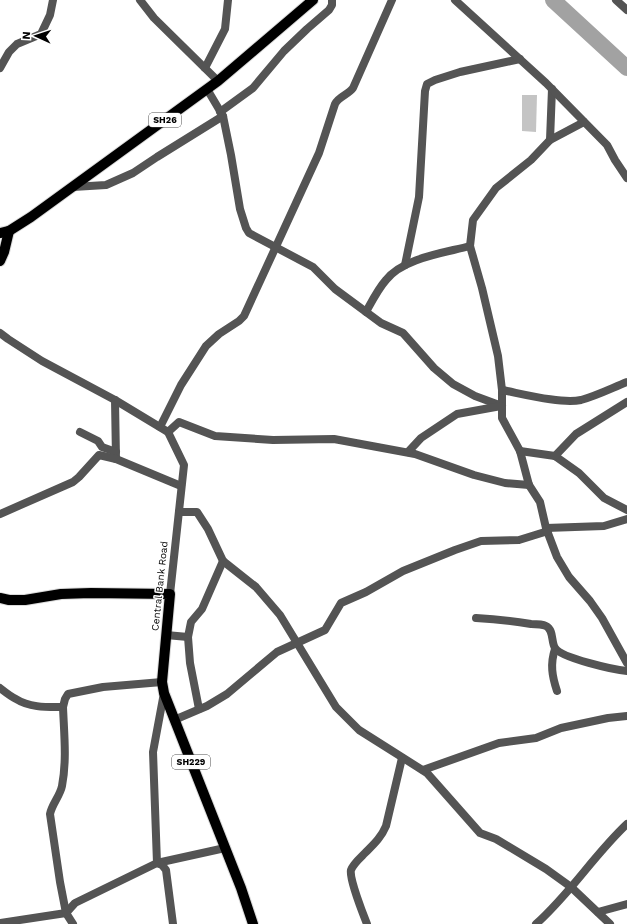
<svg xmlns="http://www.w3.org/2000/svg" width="627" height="924" viewBox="0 0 627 924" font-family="'Work Sans',sans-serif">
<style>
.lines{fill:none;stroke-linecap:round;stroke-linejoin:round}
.river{stroke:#a2a2a2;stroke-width:16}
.building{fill:#c4c4c4}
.primary-casing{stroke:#dbdbdb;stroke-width:12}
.minor{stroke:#545454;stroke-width:8}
.tertiary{stroke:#545454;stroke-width:8}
.primary{stroke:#000;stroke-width:10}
.labels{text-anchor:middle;stroke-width:3;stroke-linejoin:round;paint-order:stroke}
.shield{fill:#fff;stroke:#4c4c4c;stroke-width:1}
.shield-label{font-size:9px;font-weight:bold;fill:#000}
.street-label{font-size:10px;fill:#000;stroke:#fff}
</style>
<rect width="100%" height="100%" fill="#fff"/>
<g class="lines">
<path class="river" d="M553,0L627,68"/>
</g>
<path class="building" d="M522,95H537L536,132L522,131Z"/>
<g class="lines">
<defs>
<g id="primary">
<path d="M0,233L9,231L31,217L218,81L313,0"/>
<path d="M0,261L4,252L9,231"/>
<path d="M0,598L9,600H25L61,594L91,593L170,594L162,682L164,693L241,888L253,924"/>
</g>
</defs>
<use href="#primary" class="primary-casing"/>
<g class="minor">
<path d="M140,0L154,18L218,81"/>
<path d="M616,0L627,10"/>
<path d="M0,68L9,52L17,44L41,34L50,15L53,0"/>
<path d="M205,68L225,29L228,0"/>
<path d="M207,89L223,116L231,155L240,209L246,228L249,233L313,267L335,289L381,323L403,333L434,368L453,384L475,396L502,406"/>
<path d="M552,89L550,140L531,160L496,188L473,220L470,246L482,288L498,356L502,390V418L520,451L529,485L540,502L546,528L557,557L569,577L590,601L602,618L627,663"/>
<path d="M220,112L253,88L284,51L307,29L329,10L332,5V0"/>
<path d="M550,140L584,122"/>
<path d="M73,187L106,185L133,173L157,157L223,116"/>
<path d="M405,265L419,197L425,91L427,84L435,80L460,72L520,59"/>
<path d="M366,312C372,301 378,289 386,280C403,258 444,253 470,246"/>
<path d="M0,333L8,339L42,361L115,400L168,432L184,465L170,594"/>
<path d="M502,390C523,394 561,404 581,400C596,396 612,388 627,382"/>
<path d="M115,400L116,459"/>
<path d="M160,427L181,385L206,346L219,334L239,321L244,316L319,153L335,104C339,96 348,95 353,88L392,0"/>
<path d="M80,432L98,441L102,447L116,452"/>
<path d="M168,432L179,422L215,436L273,440L334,439L415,454L474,475L505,483L529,485"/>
<path d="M520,451L555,456L579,473L604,498L627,510"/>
<path d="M408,452L421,438L457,414L501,406"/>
<path d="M555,456L576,434L627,402"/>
<path d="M179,512H197L208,529L223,561L256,587L280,615L336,707L359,730L427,773L480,833L496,839L546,869L571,887L610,924"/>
<path d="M0,514L73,482L79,477L99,455L116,459L181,486"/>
<path d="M546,528L604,526L627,519"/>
<path d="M476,618C494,619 513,621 531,624C536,624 542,624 546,626C554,630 551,642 555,648C561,658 615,670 627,671"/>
<path d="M166,635L188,637"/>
<path d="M555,649C550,664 552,676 557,691"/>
<path d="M0,688C5,692 10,696 16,699C30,708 48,707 63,707"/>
<path d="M199,709L190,663L188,637L191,622L202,609L223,561"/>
<path d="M174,720L207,706L227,694L277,652L325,630L341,603L366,592L403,571L455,550L481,541L519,540L548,531"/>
<path d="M423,770L499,743L536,738L561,728L608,718L627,716"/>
<path d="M157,863L225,848"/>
<path d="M157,863L162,865L166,870L173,924"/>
<path d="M598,912L627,904"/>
<path d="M0,923L66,913L75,903L157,863L153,752L164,693"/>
<path d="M73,924L66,913L60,882L50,814C52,804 60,796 62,786C67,760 64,733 63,707L65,699L68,694L103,687L162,682"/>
<path d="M367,924C363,914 349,878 351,870C353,864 360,858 365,853C373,845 381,838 386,826L402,758"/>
<path d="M536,924C570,894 594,855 627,824"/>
</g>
<path class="tertiary" d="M455,0L546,83L607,145L615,160L627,178"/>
<use href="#primary" class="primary"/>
</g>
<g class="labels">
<g class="shield">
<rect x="149" y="113" width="32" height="14" rx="3"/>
<rect x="172" y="755" width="38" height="14" rx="3"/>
</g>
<g class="shield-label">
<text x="165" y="123">SH26</text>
<text x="191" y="765">SH229</text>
</g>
<g class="street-label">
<text transform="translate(159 586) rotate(-84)" y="4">Central Bank Road</text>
</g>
</g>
<g transform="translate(36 36) rotate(273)" stroke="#ffffff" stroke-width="3" paint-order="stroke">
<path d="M0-3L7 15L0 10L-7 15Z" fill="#000000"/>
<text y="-6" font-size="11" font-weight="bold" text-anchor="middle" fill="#000000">N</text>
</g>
</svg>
